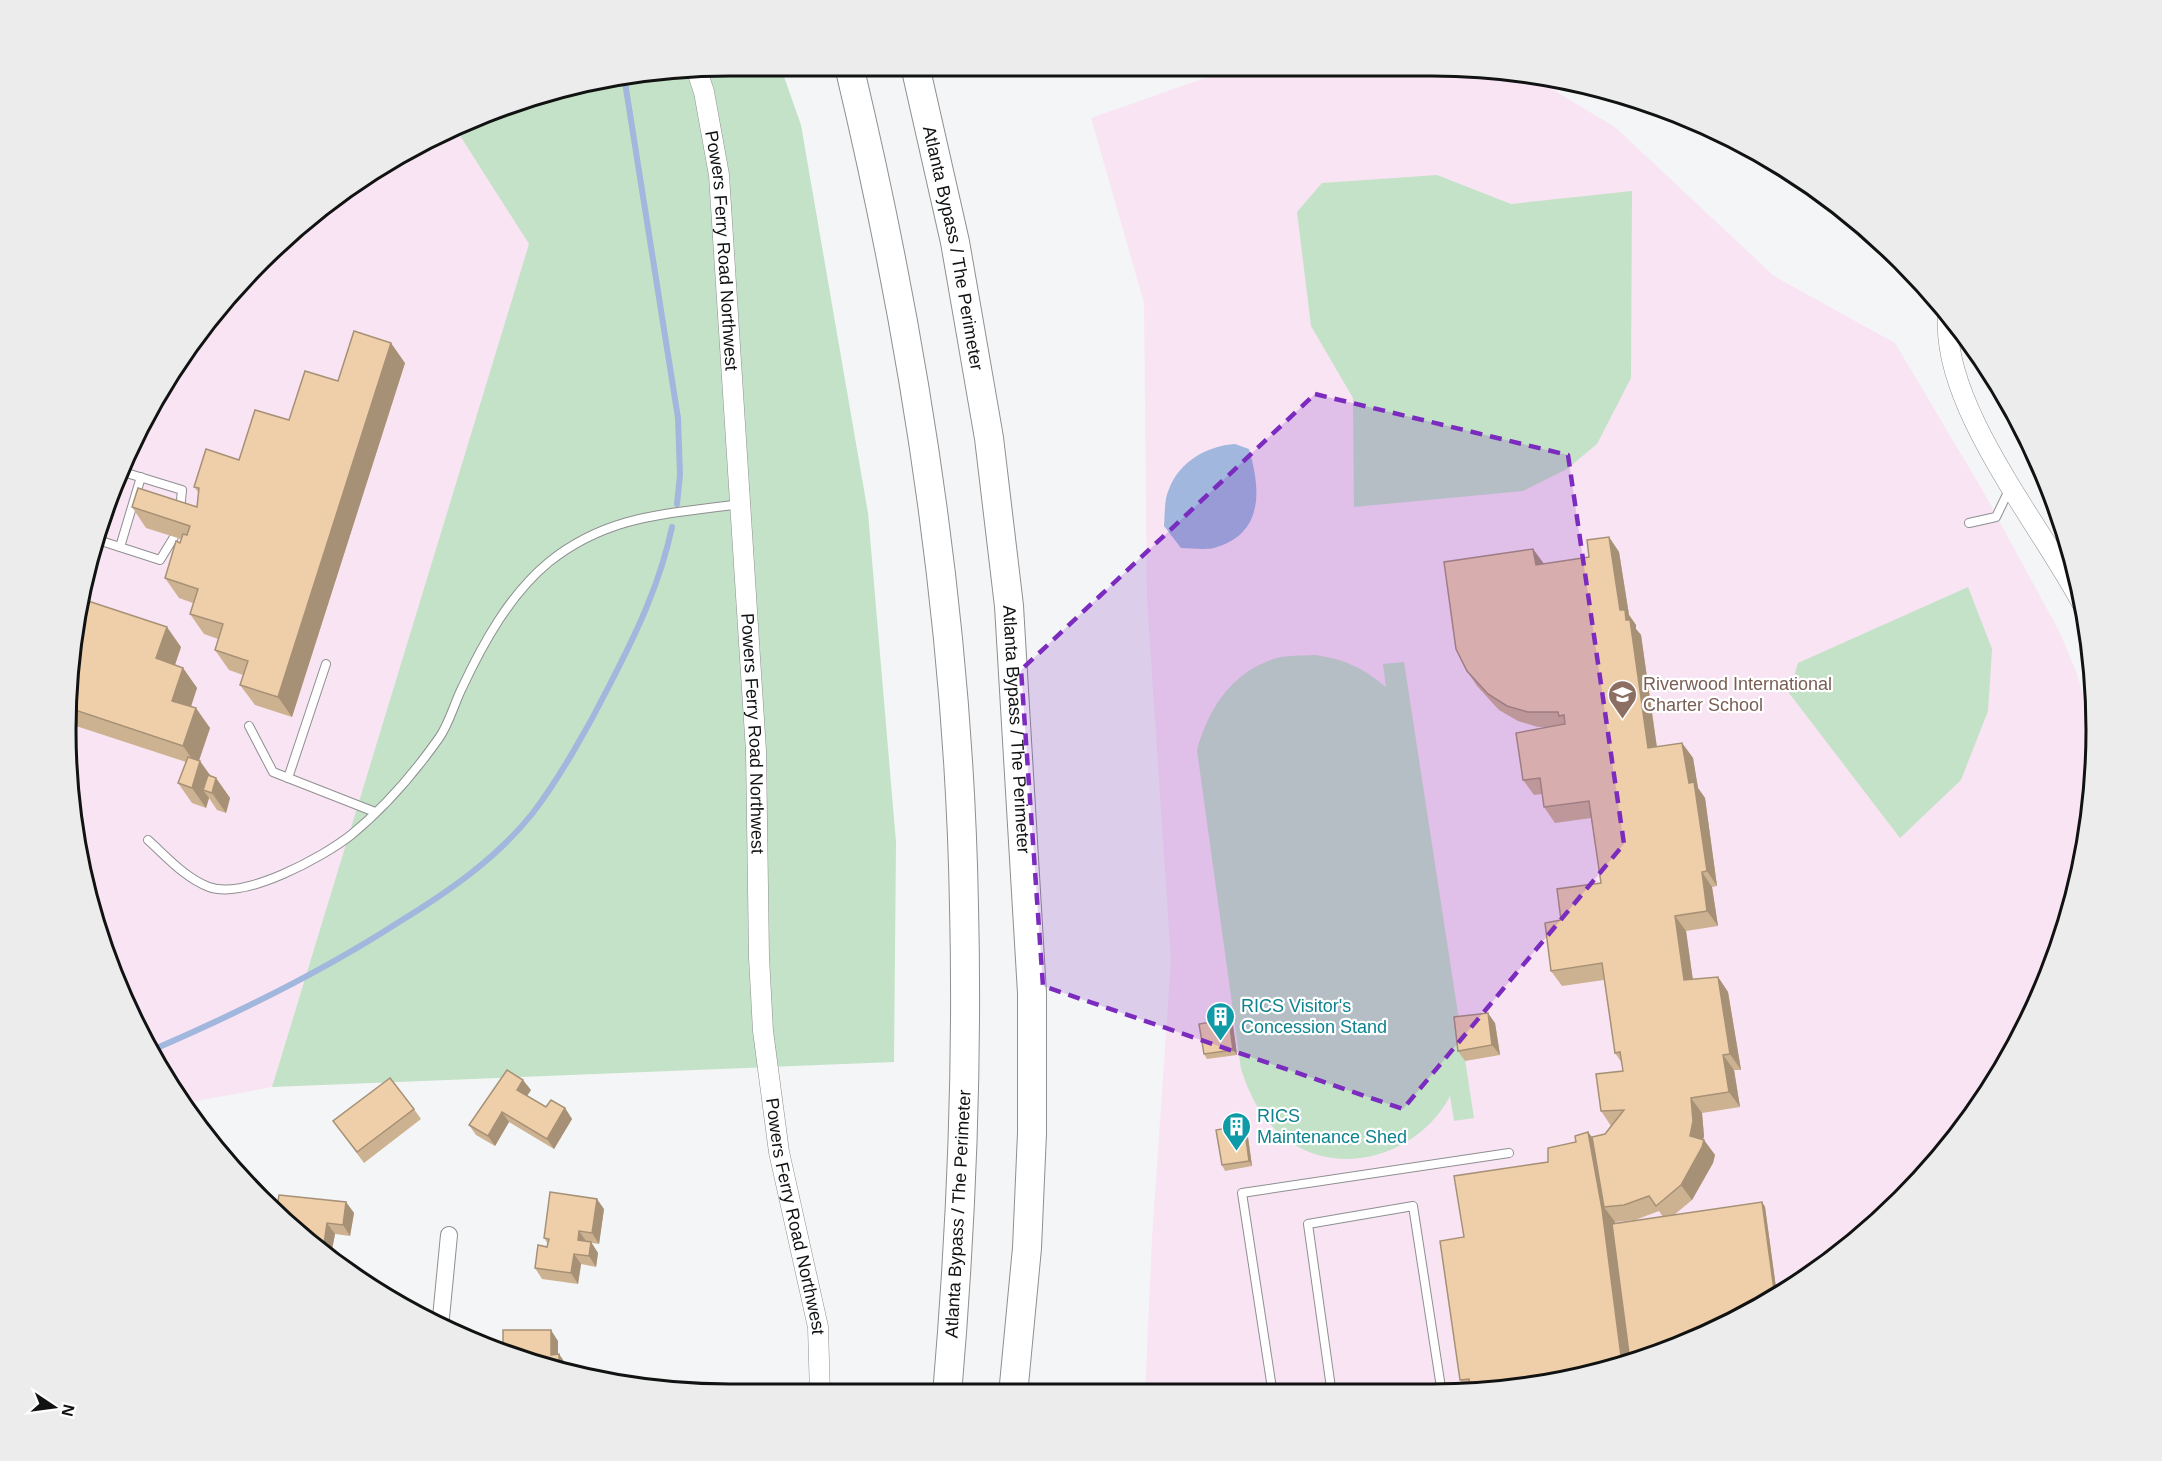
<svg xmlns="http://www.w3.org/2000/svg" width="2162" height="1461" viewBox="0 0 2162 1461" font-family="Arial,sans-serif">
<style>
.commercial{fill:#f9e4f3}
.education{fill:#f9e4f4}
.green{fill:#c4e2c7}
.water{fill:#a1b7de}
.lines{fill:none;stroke-linecap:round;stroke-linejoin:round}
.stream{stroke:#a1b7de;stroke-width:6}
.service-casing{stroke:#8e8f91;stroke-width:10}
.minor-casing{stroke:#8e8f91;stroke-width:18}
.tertiary-casing{stroke:#8e8f91;stroke-width:21}
.motorway-casing{stroke:#8e8f91;stroke-width:30}
.service{stroke:#fff;stroke-width:8}
.minor{stroke:#fff;stroke-width:16}
.tertiary{stroke:#fff;stroke-width:20}
.motorway{stroke:#fff;stroke-width:28}
.wall{fill:#cdb291;fill-rule:evenodd}
.shaded-wall{fill:#a79176}
.building{fill:#eecfa9;stroke:#a79176;stroke-width:1.5}
.marked{fill:#7b2cbf;fill-opacity:0.2;stroke:#7b2cbf;stroke-width:4.5;stroke-dasharray:12 8;stroke-linejoin:round}
.labels{text-anchor:middle;stroke-width:4.5;stroke-linejoin:round;paint-order:stroke}
.street-label{font-size:18px;fill:#111212;stroke:#fff}
.education-label{font-size:18px;fill:#785e54;stroke:#fff;text-anchor:start}
.culture-label{font-size:18px;fill:#0d838f;stroke:#fff;text-anchor:start}
.rim{fill:none;stroke:#111212;stroke-width:3}
</style>
<rect width="100%" height="100%" fill="#f4f5f7"/>
<path class="commercial" d="M457,131L530,244L272,1087L186,1103L155,1062L101,944L79,860L67,687L89,559L116,477L204,326L261,260L361,178Z"/>
<path class="education" d="M1431,66L1530,76L1615,127L1774,276L1895,343L1983,491L2060,633L2077,674L2086,704L2090,737L2089,801L2083,860L2046,984L1984,1099L1902,1200L1801,1283L1686,1344L1561,1382L1431,1395H1145L1152,1238L1171,960L1147,598L1144,303L1091,118L1236,67Z"/>
<g class="green">
<path d="M782,71L801,125L868,513L896,842L894,1062L272,1087L529,244L457,131L517,101L643,72Z"/>
<path d="M1437,175L1511,204L1632,191L1631,378L1597,444L1567,469L1523,491L1354,507L1353,398L1311,326L1297,212L1322,183Z"/>
<path d="M1968,587L1992,649L1988,711L1961,780L1900,838L1789,693L1798,663Z"/>
<path d="M1315,655C1347,660 1361,667 1386,687L1383,664L1404,662L1474,1118L1454,1121L1450,1096C1418,1158 1331,1182 1278,1132C1259,1115 1249,1093 1241,1069L1197,750C1209,707 1233,671 1277,658C1288,655 1303,656 1315,655Z"/>
</g>
<path class="water" d="M1235,444L1249,449C1261,490 1264,534 1214,548C1204,550 1191,548 1181,548L1164,526C1165,515 1164,499 1169,489C1180,461 1207,446 1235,444Z"/>
<g class="lines">
<g class="stream">
<path d="M624,76L678,418L680,475L677,504"/>
<path d="M150,1051C236,1014 320,973 399,922C448,892 496,859 532,814C559,779 589,726 609,686C636,634 660,584 672,527"/>
</g>
<defs>
<g id="service">
<path d="M120,471L182,490L180,511"/>
<path d="M1969,523L1996,517L2010,488"/>
<path d="M95,539L160,560L174,537"/>
<path d="M120,547L141,477"/>
<path d="M249,726L273,772L375,812"/>
<path d="M288,778L326,664"/>
<path d="M148,840C167,857 185,878 209,887C245,900 323,857 351,835C384,808 415,772 439,738C449,724 454,704 462,688C483,643 510,594 549,562C609,514 669,514 741,504"/>
<path d="M1273,1395L1242,1193L1509,1153"/>
<path d="M1332,1395L1308,1224L1413,1206L1442,1394"/>
</g>
<path id="minor" d="M440,1328L449,1235"/>
<g id="tertiary">
<path id="s1" d="M697,71L704,92L719,175L756,751L759,957L763,1031L779,1152L818,1327L820,1395"/>
<path d="M1948,317C1942,408 2042,526 2084,607"/>
</g>
<g id="motorway">
<path d="M850,70C915,343 959,625 964,906C968,1070 961,1232 947,1395"/>
<path id="s2" d="M916,70L955,242L989,438L1009,606L1032,993V1133L1027,1248L1013,1395"/>
</g>
</defs>
<use href="#service" class="service-casing"/>
<use href="#minor" class="minor-casing"/>
<use href="#tertiary" class="tertiary-casing"/>
<use href="#motorway" class="motorway-casing"/>
<use href="#service" class="service"/>
<use href="#minor" class="minor"/>
<use href="#tertiary" class="tertiary"/>
<use href="#motorway" class="motorway"/>
</g>
<g class="wall">
<path d="M405,363L292,717L255,705L240,685L243,675L229,670L215,650L218,639L204,634L190,614L193,603L179,598L165,578L181,539L146,528L132,507H197L199,493L194,487L239,460L338,381Z"/>
<path d="M1609,537L1619,552L1629,615L1636,625V629L1641,635L1657,747L1682,743L1693,758L1698,788L1705,798L1717,886L1712,887L1718,926L1686,931L1693,980L1718,977L1728,992L1741,1070H1734L1740,1107L1702,1113L1704,1136L1703,1139L1715,1155L1713,1163L1692,1200L1674,1215L1762,1202L1765,1207L1777,1295L1686,1344L1561,1382L1468,1391L1460,1380L1464,1237L1548,1162L1588,1132L1592,1137L1605,1134L1611,1126L1601,1111L1623,1071L1622,1063L1615,1053L1604,980L1562,986L1551,971L1561,920L1601,883L1591,818L1555,823L1544,807L1542,794L1534,795L1523,780L1549,727H1538L1518,721L1499,710L1477,686L1467,671L1533,549L1544,564L1589,557ZM1659,1211L1663,1217L1615,1224V1222L1635,1220Z"/>
<path d="M181,647L175,665L183,668L197,688L191,707L210,728L199,761L211,776L216,778L230,798L226,813L217,810L209,798L206,808L192,803L178,783L186,762L70,724L67,687Z"/>
<path d="M1229,1019L1233,1025L1237,1055L1207,1059L1204,1054Z"/>
<path d="M1495,1023L1500,1055L1465,1061L1458,1051Z"/>
<path d="M531,1090L527,1096L546,1107L565,1108L572,1119L554,1149L509,1122L495,1146L476,1135L469,1125Z"/>
<path d="M414,1109L421,1119L364,1163L333,1121Z"/>
<path d="M1247,1130L1252,1166L1225,1171L1222,1165Z"/>
<path d="M346,1202L354,1213L350,1236L335,1234L330,1260L276,1214Z"/>
<path d="M604,1209L599,1244L586,1242H591L598,1253L596,1267L581,1264L578,1284L542,1279L535,1268L547,1247L548,1244L544,1238Z"/>
</g>
<g class="shaded-wall">
<path d="M391,343L405,363L292,717L278,697Z"/>
<path d="M1609,537L1619,552L1629,615L1636,625V629L1641,635L1659,763L1648,748L1620,610Z"/>
<path d="M1533,549L1544,564L1536,565Z"/>
<path d="M167,627L181,647L170,679L156,658Z"/>
<path d="M183,668L197,688L186,721L172,701Z"/>
<path d="M196,708L210,728L197,766L183,746Z"/>
<path d="M1682,743L1693,758L1698,788L1705,798L1717,886L1707,871L1689,783Z"/>
<path d="M200,761L214,781L203,790L209,798L206,808L192,788Z"/>
<path d="M216,778L230,798L226,813L212,793Z"/>
<path d="M1702,872L1712,887L1718,926L1707,911Z"/>
<path d="M1675,916L1686,931L1695,996L1684,980Z"/>
<path d="M1718,977L1728,992L1741,1070L1730,1054Z"/>
<path d="M1488,1013L1495,1023L1500,1055L1492,1045Z"/>
<path d="M1229,1019L1233,1025L1237,1055L1233,1050Z"/>
<path d="M1723,1055L1734,1070L1740,1107L1729,1092Z"/>
<path d="M523,1080L531,1090L524,1100L517,1090Z"/>
<path d="M1691,1098L1702,1113L1704,1136L1701,1149L1704,1140L1715,1155L1713,1163L1692,1200L1681,1185L1690,1136Z"/>
<path d="M565,1108L572,1119L554,1149L547,1139Z"/>
<path d="M502,1112L509,1122L495,1146L488,1136Z"/>
<path d="M1244,1125L1247,1130L1252,1166L1249,1161Z"/>
<path d="M1588,1132L1603,1153L1604,1207L1615,1222L1633,1360L1622,1364Z"/>
<path d="M597,1199L604,1209L599,1244L592,1233Z"/>
<path d="M346,1202L354,1213L350,1236L343,1225Z"/>
<path d="M1762,1202L1765,1207L1777,1295L1775,1297Z"/>
<path d="M327,1223L335,1234L330,1260L323,1251Z"/>
<path d="M579,1231L586,1241L578,1240Z"/>
<path d="M591,1242L598,1253L596,1267L589,1256Z"/>
<path d="M574,1254L581,1264L578,1284L571,1273Z"/>
<path d="M551,1330L558,1341V1365L551,1355Z"/>
<path d="M559,1354L566,1364V1370L559,1368Z"/>
</g>
<g class="building">
<path d="M354,331L391,343L278,697L240,685L248,661L215,650L223,624L190,614L198,589L165,578L176,541L180,543L183,534L187,535L190,526L132,507L138,488L197,507L199,488L194,487L206,449L239,460L255,410L289,420L305,371L338,381Z"/>
<path d="M1609,537L1620,610H1625L1626,620H1630L1648,748L1682,743L1689,783L1694,782L1707,871L1702,872L1707,911L1675,916L1684,980L1718,977L1730,1054L1723,1055L1729,1092L1691,1098L1693,1121L1690,1136L1704,1140L1702,1147L1681,1185L1656,1206L1649,1196L1624,1205L1604,1207L1592,1137L1605,1134L1624,1110L1601,1111L1596,1074L1623,1071L1620,1052L1615,1053L1602,963L1551,971L1545,923L1561,920L1557,889L1601,883L1589,801L1544,807L1540,778L1523,780L1516,733L1565,724L1564,715L1559,716L1558,712H1528L1507,706L1488,694L1467,671L1456,649L1444,562L1533,549L1536,565L1589,557L1587,540Z"/>
<path d="M82,599L167,627L156,658L183,668L172,701L196,708L183,746L69,708L67,687Z"/>
<path d="M188,757L200,761L192,788L178,783Z"/>
<path d="M208,775L216,778L212,793L203,790Z"/>
<path d="M1488,1013L1492,1045L1458,1051L1454,1017Z"/>
<path d="M1229,1019L1233,1050L1204,1054L1199,1024Z"/>
<path d="M507,1070L523,1080L517,1090L546,1107L551,1100L565,1108L547,1139L502,1112L488,1136L469,1125Z"/>
<path d="M390,1078L414,1109L357,1152L333,1121Z"/>
<path d="M1244,1125L1249,1161L1222,1165L1216,1130Z"/>
<path d="M1588,1132L1602,1209L1622,1364L1561,1382L1471,1391L1469,1379L1460,1380L1440,1241L1464,1237L1454,1176L1548,1162V1148L1576,1142L1575,1136Z"/>
<path d="M550,1192L597,1199L592,1233L579,1231L578,1240L591,1242L589,1256L574,1254L571,1273L535,1268L538,1245L547,1247L549,1239L544,1238Z"/>
<path d="M279,1195L346,1202L343,1225L327,1223L323,1251L318,1250L276,1214Z"/>
<path d="M1762,1202L1775,1297L1686,1344L1630,1361L1612,1224Z"/>
<path d="M503,1330H551V1355L559,1354V1368L503,1349Z"/>
</g>
<path class="marked" d="M1315,394L1568,455L1624,844L1403,1109L1043,986L1021,670Z"/>
<defs>
<symbol id="school-pin" viewBox="-11 -11 22 30"><path d="M0 17L-7.5 6A9.5 9.5 0 1 1 7.5 6Z" fill="#8d6e63" stroke="#fff"/><path d="M0-5L7-2L0 1L-7-2ZM-4 1L0 2.5L4 1V4Q0 6-4 4Z" fill="#fff"/></symbol>
<symbol id="building-pin" viewBox="-11 -11 22 30"><path d="M0 17L-7.5 6A9.5 9.5 0 1 1 7.5 6Z" fill="#0f9aa8" stroke="#fff"/><path d="M-4-6H4V6H1V3H-1V6H-4ZM-2.5-4.3h1.7v1.8h-1.7ZM.8-4.3h1.7v1.8H.8ZM-2.5-1h1.7V.8h-1.7ZM.8-1h1.7V.8H.8Z" fill="#fff"/></symbol>
</defs>
<g fill-rule="evenodd">
<use href="#school-pin" x="1606" y="678" width="33" height="45"/>
<use href="#building-pin" x="1204" y="1000" width="33" height="45"/>
<use href="#building-pin" x="1220" y="1110" width="33" height="45"/>
</g>
<g class="labels">
<g class="street-label">
<text dy="6" stroke="none"><textPath href="#s2" startOffset="182">Atlanta Bypass / The Perimeter</textPath></text>
<text dy="6" stroke="none"><textPath href="#s1" startOffset="182">Powers Ferry Road Northwest</textPath></text>
<text dy="6" stroke="none"><textPath href="#s2" startOffset="668">Atlanta Bypass / The Perimeter</textPath></text>
<text dy="6" stroke="none"><textPath href="#s1" startOffset="666">Powers Ferry Road Northwest</textPath></text>
<text transform="translate(958 1214) rotate(-87)" y="6">Atlanta Bypass / The Perimeter</text>
<text dy="6" stroke="none"><textPath href="#s1" startOffset="1152">Powers Ferry Road Northwest</textPath></text>
</g>
<g class="education-label">
<text x="1643" y="690">Riverwood International<tspan x="1643" dy="21">Charter School</tspan></text>
</g>
<g class="culture-label">
<text x="1241" y="1012">RICS Visitor's<tspan x="1241" dy="21">Concession Stand</tspan></text>
<text x="1257" y="1122">RICS<tspan x="1257" dy="21">Maintenance Shed</tspan></text>
</g>
</g>
<path d="M0 0H2162V1461H0ZM730 76H1432A654 654 0 0 1 2086 730V730A654 654 0 0 1 1432 1384H730A654 654 0 0 1 76 730V730A654 654 0 0 1 730 76Z" fill="#ececec" fill-rule="evenodd"/>
<path class="rim" d="M730 76H1432A654 654 0 0 1 2086 730V730A654 654 0 0 1 1432 1384H730A654 654 0 0 1 76 730V730A654 654 0 0 1 730 76Z"/>
<g transform="translate(54 1407) rotate(103)" stroke="#ffffff" stroke-width="4.5" paint-order="stroke">
<path d="M0-4.5L10 22L0 15L-10 22Z" fill="#111212"/>
<text y="-9" font-size="16" font-weight="bold" text-anchor="middle" fill="#111212">N</text>
</g>
</svg>
